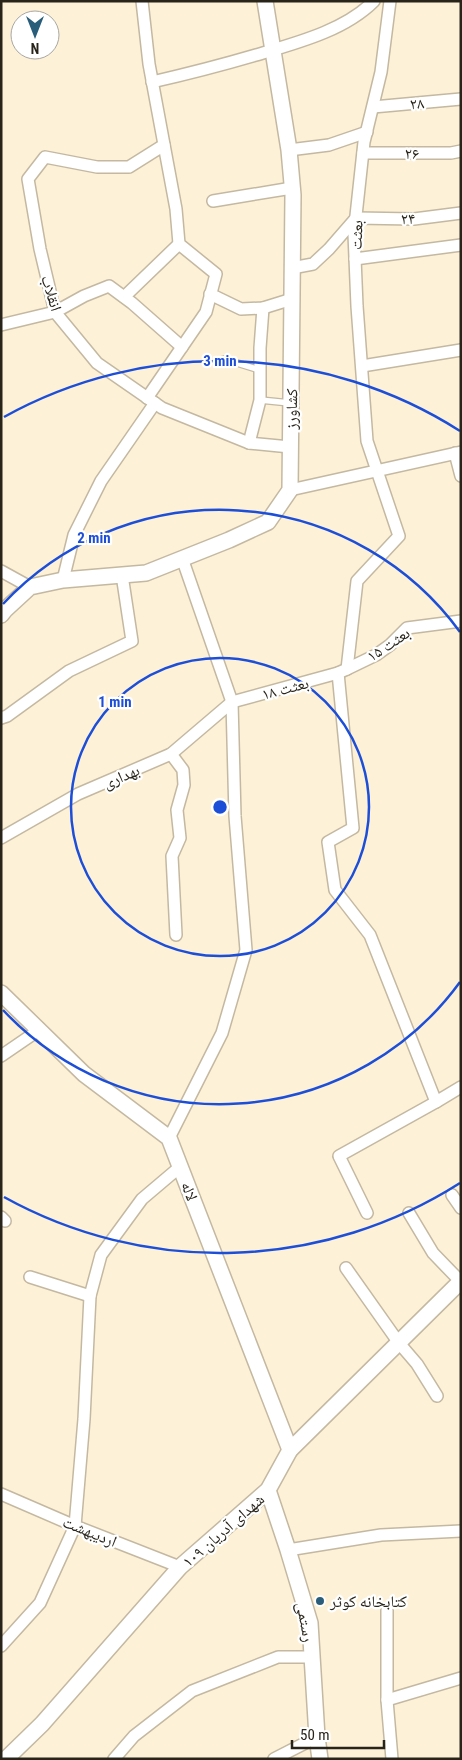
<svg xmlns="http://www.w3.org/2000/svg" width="462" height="1760" viewBox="0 0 462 1760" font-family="'Roboto Condensed','Noto Naskh Arabic',sans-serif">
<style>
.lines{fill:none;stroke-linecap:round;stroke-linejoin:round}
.lane-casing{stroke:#c4b8a1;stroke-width:8}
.street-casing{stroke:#c4b8a1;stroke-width:14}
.secondary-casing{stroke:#c4b8a1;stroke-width:18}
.lane{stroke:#fff;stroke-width:5.5}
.street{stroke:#fff;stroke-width:11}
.secondary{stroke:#fff;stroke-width:15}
.ring{fill:none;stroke:#1d4ed8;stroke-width:2.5}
.poi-dot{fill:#295d7a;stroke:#fff;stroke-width:2}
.labels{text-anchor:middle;stroke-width:4.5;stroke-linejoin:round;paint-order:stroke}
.street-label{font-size:16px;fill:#28241a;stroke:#fff}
.poi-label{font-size:16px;fill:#28241a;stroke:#fff;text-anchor:start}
.centre{fill:#1d4ed8;stroke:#fff;stroke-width:2.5}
.ring-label{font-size:15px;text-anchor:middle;font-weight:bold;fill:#1d4ed8;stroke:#fff;stroke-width:4.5;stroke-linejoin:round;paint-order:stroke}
</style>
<rect width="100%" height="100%" fill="#fdf1d8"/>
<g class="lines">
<defs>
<g id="lane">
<path d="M224,359L260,370"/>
<path d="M260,400L290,403"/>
</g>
<g id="street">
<path d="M142,1L149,64L176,209L179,244L216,274L206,312L147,398"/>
<path d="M152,82C187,74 222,65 256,55C296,43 344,31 374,1"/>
<path d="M373,107L461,99"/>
<path d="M164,145L129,167H97L45,157L28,179L40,249L55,312L97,363L162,408L249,443L290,447"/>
<path d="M289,150L329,145L367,132"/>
<path d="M363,153H451L461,151"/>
<path d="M213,201L292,188"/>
<path d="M355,259L461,245"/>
<path d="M292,268L313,264L329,249L356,218L414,219L461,213"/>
<path d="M210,294L241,309L263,308L292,299"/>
<path d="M124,297L179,244"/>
<path d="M1,325L55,312L84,296L109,286L132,303L182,347"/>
<path d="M362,366L461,350"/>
<path d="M249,443L260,400V348L263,308"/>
<path d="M455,453L461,476"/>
<path d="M290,490L461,452"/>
<path d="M1,571L30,587"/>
<path d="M63,580L74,535L101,481L155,403"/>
<path d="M347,669L376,655L390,645L407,628L461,621"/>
<path d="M338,673L353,828L328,842L335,890L370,935L436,1102L461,1087"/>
<path d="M1,718L7,716L69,671L132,641L122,575"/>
<path d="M171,754L183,770L184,785L177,810L180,838L172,856L176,935"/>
<path d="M1,838L78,794L171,754L232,702L338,673L347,669L357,581L399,536L367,441L357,306L354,234L364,142L381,72L390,1"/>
<path d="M1,1056L39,1030"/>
<path d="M169,1138L222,1033L246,950L235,816L232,702L182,558"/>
<path d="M452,1195L461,1208"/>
<path d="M367,1213L339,1156L436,1102"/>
<path d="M409,1213L433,1253L461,1282"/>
<path d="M1,1217L5,1221"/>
<path d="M346,1268L399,1343L417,1364L437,1396"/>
<path d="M30,1277L90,1296"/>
<path d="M1,1494L75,1526L180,1567"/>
<path d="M288,1550L381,1535L461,1531"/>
<path d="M387,1610V1700"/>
<path d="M1,1646L40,1603L75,1526L84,1419L90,1296L101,1255L142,1199L181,1166"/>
<path d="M114,1759L134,1736L192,1691L278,1657H312"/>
<path d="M274,1759L317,1737"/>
<path d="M392,1759L387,1700L461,1678"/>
</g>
<g id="secondary">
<path d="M1,615L5,610L30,587L63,580L146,573L229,540L268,522L290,490L293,195L289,150L265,1"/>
<path d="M1,993L84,1074L169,1138L290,1450"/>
<path d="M268,1490L288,1550L310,1623L317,1737L320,1759"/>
<path d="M6,1759L42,1724L180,1567L268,1490L290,1450L461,1281"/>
</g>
</defs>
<use href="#lane" class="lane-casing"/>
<use href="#street" class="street-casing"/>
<use href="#secondary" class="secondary-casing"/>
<use href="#lane" class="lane"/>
<use href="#street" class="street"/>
<use href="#secondary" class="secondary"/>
</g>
<g class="ring">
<circle cx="220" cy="807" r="149"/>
<path d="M460 982A297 297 0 0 1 3 1010M3 604A297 297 0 0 1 460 632"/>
<path d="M460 1183A446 446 0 0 1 4 1197M4 417A446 446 0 0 1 460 431"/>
</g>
<circle class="poi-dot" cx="320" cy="1601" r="5"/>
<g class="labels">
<g class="street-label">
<text transform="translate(417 103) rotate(-5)" y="6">۲۸</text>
<text x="412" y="159">۲۶</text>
<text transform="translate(408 218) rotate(-2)" y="6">۲۴</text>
<text transform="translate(356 235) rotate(-88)" y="6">بعثت</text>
<text transform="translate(52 293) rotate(73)" y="6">انقلاب</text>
<text transform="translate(291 409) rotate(-89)" y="6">کشاورز</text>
<text transform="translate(388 644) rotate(-34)" y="6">بعثت ۱۵</text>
<text transform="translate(285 688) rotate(-15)" y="6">بعثت ۱۸</text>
<text transform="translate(121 776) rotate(-23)" y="6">بهداری</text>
<text transform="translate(190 1191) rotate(69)" y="6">لاله</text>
<text transform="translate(223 1530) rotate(-41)" y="6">شهدای آدریان ۱۰۹</text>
<text transform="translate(90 1531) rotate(22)" y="6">اردیبهشت</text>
<text transform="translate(306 1622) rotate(80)" y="6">رستمی</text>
</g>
<g class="poi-label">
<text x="330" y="1607">کتابخانه کوثر</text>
</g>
</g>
<circle cx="220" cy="807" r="8" class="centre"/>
<g class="ring-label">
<text x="220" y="366">3 min</text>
<text x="94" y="543">2 min</text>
<text x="115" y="707">1 min</text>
</g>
<rect width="462" height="1760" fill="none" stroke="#28241a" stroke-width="5"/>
<g transform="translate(35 35) rotate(180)"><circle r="24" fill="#ffffff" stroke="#a9a7a3"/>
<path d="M0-4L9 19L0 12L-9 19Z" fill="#295d7a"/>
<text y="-8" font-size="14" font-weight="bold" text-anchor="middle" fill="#28241a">N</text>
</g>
<path d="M292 1740v8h92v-8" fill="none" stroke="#28241a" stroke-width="2.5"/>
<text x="300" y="1740" font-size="15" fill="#28241a" stroke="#ffffff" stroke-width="4" paint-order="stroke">50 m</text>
</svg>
